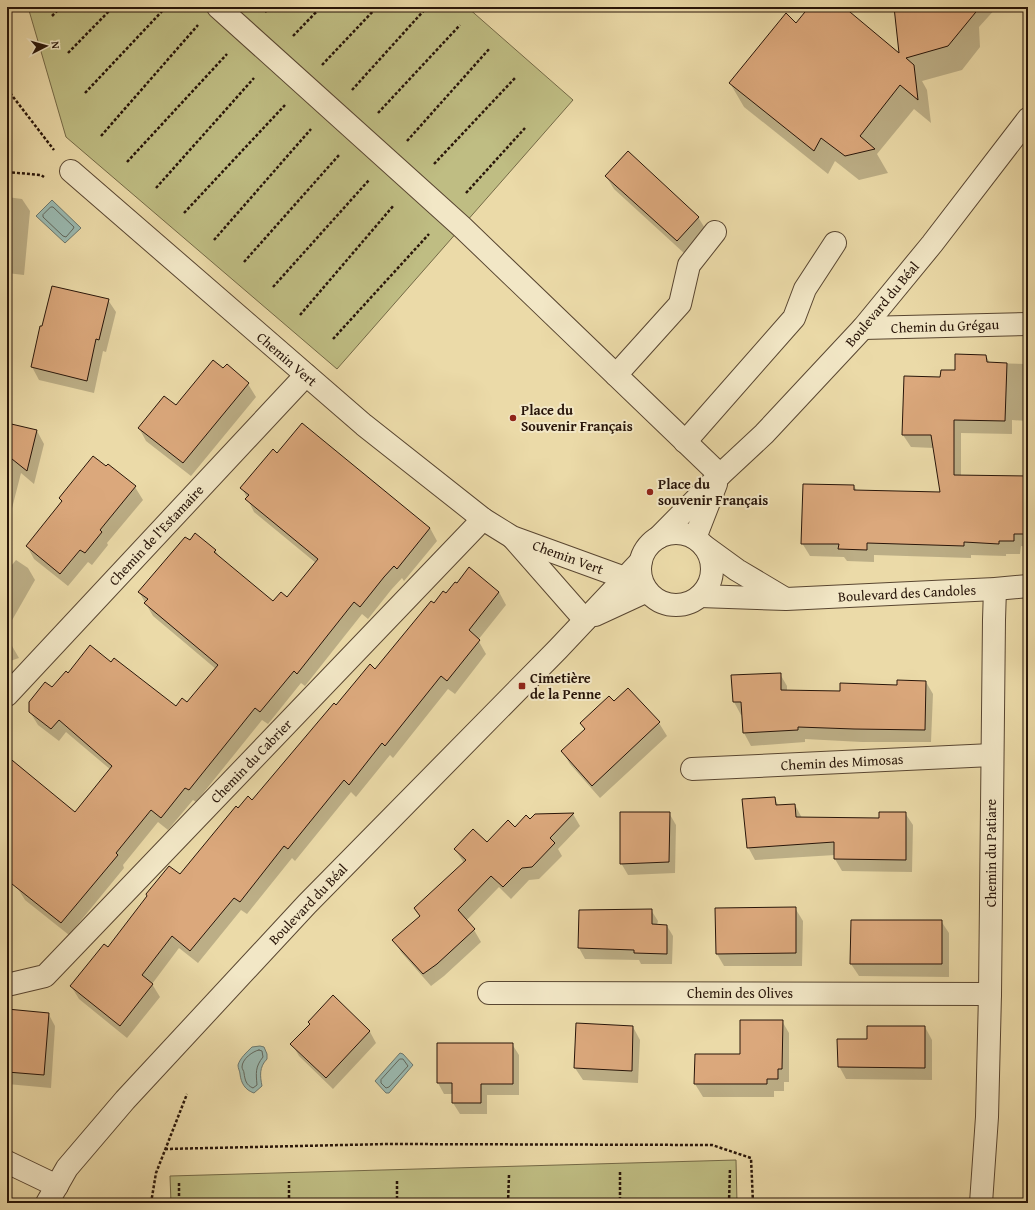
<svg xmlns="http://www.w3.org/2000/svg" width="1035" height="1210" viewBox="0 0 1035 1210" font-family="'Gentium Book Plus',serif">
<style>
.green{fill:#bfbd83;stroke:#746946}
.water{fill:#9ab9b0;stroke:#6c776d}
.shadow{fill:#0003}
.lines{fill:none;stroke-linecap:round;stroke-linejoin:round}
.shore{stroke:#61675c;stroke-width:1}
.building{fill:#dba87c;stroke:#281509}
.minor-casing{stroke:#594631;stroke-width:24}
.path{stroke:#281509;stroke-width:2.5;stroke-dasharray:3 2;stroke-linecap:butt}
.minor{stroke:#f2e7c6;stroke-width:22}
.poi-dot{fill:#8f2418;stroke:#f2e7c6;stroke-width:1.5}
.labels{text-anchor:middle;stroke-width:4;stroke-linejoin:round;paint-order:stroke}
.street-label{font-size:14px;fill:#281509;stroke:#f2e7c6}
.poi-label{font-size:14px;font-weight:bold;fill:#281509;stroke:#f2e7c6;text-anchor:start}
</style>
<rect width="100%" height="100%" fill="#ebdaa8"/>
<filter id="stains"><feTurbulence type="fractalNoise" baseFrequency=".005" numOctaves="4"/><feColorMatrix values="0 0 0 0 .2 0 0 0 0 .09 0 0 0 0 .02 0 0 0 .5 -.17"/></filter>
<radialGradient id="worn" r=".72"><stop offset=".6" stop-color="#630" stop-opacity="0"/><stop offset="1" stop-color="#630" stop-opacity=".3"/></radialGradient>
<g class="green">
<path d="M28,7H467L573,100L337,369L66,137Z"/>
<path d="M736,1160L737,1203H171L170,1176Z"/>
</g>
<g class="water">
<path d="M52,200L81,228L65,243L36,216Z"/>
<path d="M260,1046L264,1047L267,1054V1059C259,1067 260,1076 262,1086L254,1093C245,1090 241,1083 240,1074C240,1071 238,1069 238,1065C240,1058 247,1052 252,1047Z"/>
<path d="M400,1053L403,1054L413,1065L389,1093H386L375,1081Z"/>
</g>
<g class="shadow">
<path d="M811,7H842L901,55L895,7H997L979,27L980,47L962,70L922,81L927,90L931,123L914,109L877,154L888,173L859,180L835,161L828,174L744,107L730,83L796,24Z"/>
<path d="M606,176L698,217L706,230L685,254L614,189Z"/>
<path d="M7,197L22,199L30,211L24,275L7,273Z"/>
<path d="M108,300L116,312L106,352L103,351L94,393L39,380L32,367L41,327Z"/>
<path d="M986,356L990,363L1028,364V421L1012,420V434L961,433V476L1028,477V547L1021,546L1020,554H1006V556L971,555V558L874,555V562L847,561L844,557L810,556L802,543L854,486L857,491L941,493L934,448L911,447L903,435L941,378Z"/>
<path d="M223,370L248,384L256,397L191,476L146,441L139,428L176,407Z"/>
<path d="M7,424L37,431L44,444L34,484L21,473L7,528Z"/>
<path d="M277,454L430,528L437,541L404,581L402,578L391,590L368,619L362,614L305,686L301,683L268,724L262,720L196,802L193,800L168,830L158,822L123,865L124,868L69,935L25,900L7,871V758L75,813L111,770L66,732L59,741L38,725L30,712L68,674L111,663L176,707L187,703L216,669L153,616L139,592L190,542L215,550L220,558L273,603L287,599L316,563L254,512L242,488Z"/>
<path d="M108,465L135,487L143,500L107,543L108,545L92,565L88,562L68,586L34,559L27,546L62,502L60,498Z"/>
<path d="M16,560L28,568L35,580L7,629V571Z"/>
<path d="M499,592L506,605L478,640L486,654L455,694L448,689L393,758L390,755L356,797L351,792L295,861L292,858L247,914L241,910L198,963L179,948L152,984L160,997L127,1038L79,999L71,986L180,876L238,809L253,802L336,706L375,670L434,604L446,594Z"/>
<path d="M7,642L12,646L19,658L7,662Z"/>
<path d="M780,674L787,686V691L840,692L926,682L933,694L931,742H862L805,739V742L751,746L744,733L743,715H741L734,702L732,676Z"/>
<path d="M614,703L659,723L667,736L600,798L570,764L562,751L585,730L581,723Z"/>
<path d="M774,798L779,806L795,805L802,818L880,819L905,813L913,825L912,872L842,871L835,859V855L755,860L748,847Z"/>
<path d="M669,813L676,825L675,873L628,875L621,863Z"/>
<path d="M536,814H573L580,826L558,849L562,856L539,879L529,880L511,899L499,887L466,921L474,930L481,942L444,976L431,986L401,952L394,940L420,917L415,908L464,863L455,849L487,844L530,820Z"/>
<path d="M795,908L803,921L802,966H724L717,954Z"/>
<path d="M651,910L658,921L657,925L667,926L673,936L672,964H641L639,960L585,959L579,948Z"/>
<path d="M941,921L949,933V977L859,976L851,964Z"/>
<path d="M333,997L370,1032L376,1043L333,1089L299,1056L292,1044L310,1025L309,1022Z"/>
<path d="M7,1010L48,1013L55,1026L51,1088L7,1084Z"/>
<path d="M782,1021L789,1033V1082H784V1091H774V1097H703L695,1084L696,1055H741Z"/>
<path d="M633,1027L640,1040L638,1083L583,1080L575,1068Z"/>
<path d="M925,1027L932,1040V1080L846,1079L839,1066L868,1040Z"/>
<path d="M438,1044H512L519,1055V1095H487V1114H460L453,1103V1094H444L438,1083Z"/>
</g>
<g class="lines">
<g class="shore">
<path d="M51,207H53L74,227L73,229L66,237L63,236L43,217V215Z"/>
<path d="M259,1050L262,1051L263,1057C255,1067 256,1073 257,1085L253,1088C246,1085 245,1080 244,1073C244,1071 242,1069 242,1067C242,1059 253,1051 259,1050Z"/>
<path d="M400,1059H403L408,1066L389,1087L386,1088L381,1083V1080Z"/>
</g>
</g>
<g class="building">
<path d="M809,7H844L899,53L894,7H980L948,46L906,58L914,65L918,100L900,85L860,136L875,149L845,156L821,138L814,151L729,83L786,13L796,23Z"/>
<path d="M628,151L699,217L677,241L605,176Z"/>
<path d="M52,286L109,299L99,340L96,339L87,381L31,367L40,326H42Z"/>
<path d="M955,354L986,355L987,362L1007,363L1005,421L954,420V475L1028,476V534H1014V541H999V544L964,542V546L867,543V550L838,549L839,544H801L803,484L854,485V490L940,492L931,435H902L904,376L940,377L941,370H955Z"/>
<path d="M213,360L223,368L227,364L249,383L183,463L138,428L164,396L176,405Z"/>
<path d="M7,423L37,430L27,471L7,455Z"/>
<path d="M302,423L430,528L397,569L394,566L384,577L360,607L354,602L297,674L294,671L260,712L255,708L189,790L185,788L161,818L151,810L116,853L118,855L61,923L7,880V756L75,812L112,766L59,720L51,729L29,712V702L45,682L52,687L66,671L68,673L90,645L111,662L114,658L176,706L182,698L187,702L218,665L144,603L148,599L138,592L185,537L190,540L195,533L216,550L214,552L273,601L281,592L287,597L318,559L245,499L249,495L240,488L273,449L277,453Z"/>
<path d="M93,456L106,466L108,464L136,486L100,530L102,532L85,553L80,550L60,574L26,546L62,501L59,498Z"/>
<path d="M469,567L499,592L469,630L480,640L447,681L441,676L385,746L382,743L349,785L344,780L288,849L284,846L240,902L234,898L190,951L172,936L142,975L153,984L120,1026L70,986L104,944L108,947L147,896L146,894L169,866L180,874L236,806L238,808L248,796L252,800L334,703L336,705L370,664L375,669L431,601L434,603L443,591L446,593L455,582L457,583Z"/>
<path d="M781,673V690L840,691V683L897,685V680L926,681L925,730L854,729L798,727V730L743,733L741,702H733L731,675Z"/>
<path d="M628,688L660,722L592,786L561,751L585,729L580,723L609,696L614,701Z"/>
<path d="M775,797L776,805L795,804L796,817L879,818V812H906V860L834,859V842L747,848L742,799Z"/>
<path d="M620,812H670L669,862L620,864Z"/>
<path d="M574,813L550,838L555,843L532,867L522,868L503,887L491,876L458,910L475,929L437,964L423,974L392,940L420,916L414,908L466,860L454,849L473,829L487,842L508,820L515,827L526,815L530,819L535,814Z"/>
<path d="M796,907V953L716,954L715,908Z"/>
<path d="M652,909V924L667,925V954L634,953V950L578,948L579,910Z"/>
<path d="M851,920H942V964H850Z"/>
<path d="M333,995L370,1031L326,1078L290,1044L310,1024L308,1022Z"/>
<path d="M7,1009L49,1013L44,1075L7,1072Z"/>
<path d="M740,1020H783L782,1069H778V1079H767V1084H694L695,1054H740Z"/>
<path d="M576,1023L633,1026L632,1071L574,1068Z"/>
<path d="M867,1026H925V1068L838,1067L837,1039H867Z"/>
<path d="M437,1043H513V1084H481V1103H452V1083H437Z"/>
</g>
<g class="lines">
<defs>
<g id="minor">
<path d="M218,7L462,227L720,475"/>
<path d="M71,171L364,425L483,519L512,537L625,578"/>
<path d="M863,328L1028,324"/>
<path d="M616,375L680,304L689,265L715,232"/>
<path d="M685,442L794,318L805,289L835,243"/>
<circle cx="676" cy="569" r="36"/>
<path d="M659,537L720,475L764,434L863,328L932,244L1028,119"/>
<path d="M513,538L585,620"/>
<path d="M695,538L716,484"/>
<path d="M704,546L737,570L784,598"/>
<path d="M700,596L786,599L995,589L1028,586"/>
<path d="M595,615L647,591"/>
<path d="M7,695L306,375"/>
<path d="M692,769L992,755"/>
<path d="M7,985L45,976L483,519"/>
<path d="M489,993L990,994"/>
<path d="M7,1162L57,1186"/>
<path d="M47,1203L67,1168L125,1100L307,904L558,649L641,561"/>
<path d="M981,1203L987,1117L990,994L994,620L995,589"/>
</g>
</defs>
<use href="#minor" class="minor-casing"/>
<g class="path">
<path d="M265,12L270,7"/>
<path d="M52,16L61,7"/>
<path d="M293,36L321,7"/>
<path d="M68,53L113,7"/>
<path d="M322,65L377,7"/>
<path d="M7,89L54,150"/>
<path d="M352,90L427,7"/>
<path d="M85,93L166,7"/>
<path d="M378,113L460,25"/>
<path d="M101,136L198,25"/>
<path d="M407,141L490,48"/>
<path d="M127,162L227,54"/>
<path d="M434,164L515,78"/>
<path d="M7,172L41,175L44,177"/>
<path d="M156,188L254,78"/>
<path d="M466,193L525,128"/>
<path d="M184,213L285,105"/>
<path d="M214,240L311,129"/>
<path d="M244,262L339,155"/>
<path d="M273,287L369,180"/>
<path d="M300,315L394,205"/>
<path d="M333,339L429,234"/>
<path d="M165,1149L388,1144L712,1145L751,1158L753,1203"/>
<path d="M620,1172V1203"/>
<path d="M397,1181V1203"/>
<path d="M179,1183V1203"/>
<path d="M151,1203L156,1173L187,1094"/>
<path d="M289,1203V1181"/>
<path d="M508,1203L509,1175"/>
<path d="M729,1203L730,1168"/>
</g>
<use href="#minor" class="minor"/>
</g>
<g class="poi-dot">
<circle cx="513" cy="418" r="4"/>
<circle cx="650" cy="492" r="4"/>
<rect x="518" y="682" width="8" height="8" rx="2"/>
</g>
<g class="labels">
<g class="street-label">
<text transform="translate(882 304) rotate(-50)" y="5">Boulevard du Béal</text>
<text transform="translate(945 326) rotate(-2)" y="5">Chemin du Grégau</text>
<text transform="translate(287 359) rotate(41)" y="5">Chemin Vert</text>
<text transform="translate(156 535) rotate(-47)" y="5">Chemin de l'Estamaire</text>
<text transform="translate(568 557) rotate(20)" y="5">Chemin Vert</text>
<text transform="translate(907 593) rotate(-3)" y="5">Boulevard des Candoles</text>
<text transform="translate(251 761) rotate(-46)" y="5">Chemin du Cabrier</text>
<text transform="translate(842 762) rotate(-3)" y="5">Chemin des Mimosas</text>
<text transform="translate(991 853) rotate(-90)" y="5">Chemin du Patiare</text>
<text transform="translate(308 904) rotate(-46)" y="5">Boulevard du Béal</text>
<text x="740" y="998">Chemin des Olives</text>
</g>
<g class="poi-label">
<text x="521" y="415">Place du<tspan x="521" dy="16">Souvenir Français</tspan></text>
<text x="658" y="489">Place du<tspan x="658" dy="16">souvenir Français</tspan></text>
<text x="530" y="683">Cimetière<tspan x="530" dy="16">de la Penne</tspan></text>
</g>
</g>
<rect width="1035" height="1210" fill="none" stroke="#ebdaa8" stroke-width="24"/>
<rect x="8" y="8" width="1019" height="1194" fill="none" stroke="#281509" stroke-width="2"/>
<rect x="12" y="12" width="1011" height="1186" fill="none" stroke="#281509"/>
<g transform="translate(46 46) rotate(84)" stroke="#f2e7c6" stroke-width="3" paint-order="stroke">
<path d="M0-3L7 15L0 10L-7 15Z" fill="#281509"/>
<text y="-6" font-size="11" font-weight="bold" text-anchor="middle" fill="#281509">N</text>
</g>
<rect width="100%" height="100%" filter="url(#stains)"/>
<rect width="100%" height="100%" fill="url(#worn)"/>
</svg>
